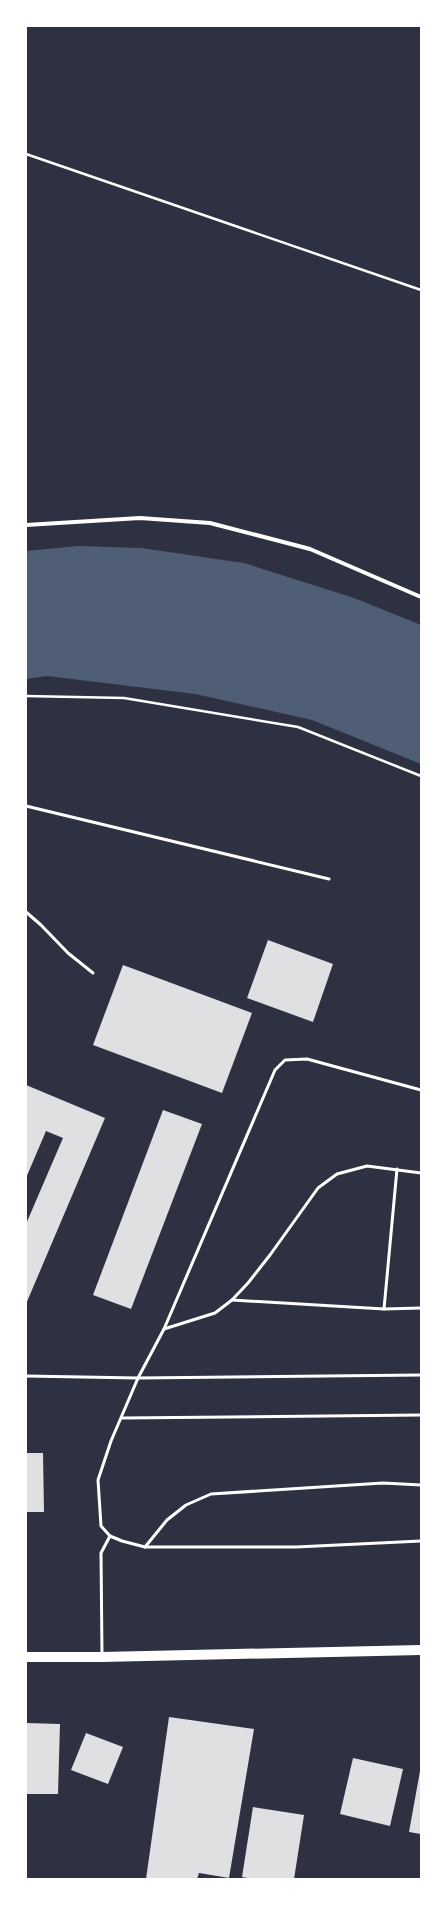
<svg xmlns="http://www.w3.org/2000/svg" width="447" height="1905" viewBox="0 0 447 1905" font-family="Commissioner,sans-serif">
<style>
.water{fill:#4f5d75}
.building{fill:#e0e0e3}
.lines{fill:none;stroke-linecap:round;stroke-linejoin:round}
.path{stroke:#fff;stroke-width:2.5}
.service{stroke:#fff;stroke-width:3}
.minor{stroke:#fff;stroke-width:4}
.primary{stroke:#fff;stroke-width:10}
</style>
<rect width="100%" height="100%" fill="#2d3142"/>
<path class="water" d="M78,546L141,548L244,563L357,599L421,625V764L312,720L195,694L47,676L26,679V551Z"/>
<g class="building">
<path d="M268,940L333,964L313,1022L247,998Z"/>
<path d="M123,965L252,1013L222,1093L93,1045Z"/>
<path d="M26,1085L105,1118L26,1304V1224L63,1138L46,1131L26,1178Z"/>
<path d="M163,1110L202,1124L131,1309L93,1295Z"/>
<path d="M26,1453H43L44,1512H26Z"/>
<path d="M169,1717L254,1729L229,1878L199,1873L197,1879H146Z"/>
<path d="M26,1723L60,1724L58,1794H26Z"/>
<path d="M86,1733L123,1747L108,1784L71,1770Z"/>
<path d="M353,1758L403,1769L390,1826L340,1814Z"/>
<path d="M420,1771H421V1834L409,1832Z"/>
<path d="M253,1807L304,1815L294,1879H253L242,1877Z"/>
</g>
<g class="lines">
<g class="path">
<path d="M26,154L421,290"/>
<path d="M26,696L124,698L298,727L421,776"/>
</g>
<g class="service">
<path d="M26,806L329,879"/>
<path d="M26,912L41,925L68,953L93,973"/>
<path d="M421,1090L307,1059L285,1060L275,1070L164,1329L138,1378L111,1441L98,1480L101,1526L110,1536L122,1541L145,1547H296L421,1541"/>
<path d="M232,1300L384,1309L421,1308"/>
<path d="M384,1309L397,1169"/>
<path d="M164,1329L215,1313L232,1300L248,1283L270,1255L318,1188L337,1174L367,1166L421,1173"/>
<path d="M26,1376L138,1378L421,1375"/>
<path d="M122,1418L421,1415"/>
<path d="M145,1547L167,1520L186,1505L211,1494L383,1483L421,1485"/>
<path d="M102,1655L101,1553L110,1536"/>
</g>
<path class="minor" d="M26,525L140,518L210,523L310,549L421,597"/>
<path class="primary" d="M26,1657H102L421,1650"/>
</g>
<rect width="447" height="1905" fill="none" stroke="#ffffff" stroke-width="54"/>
</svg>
